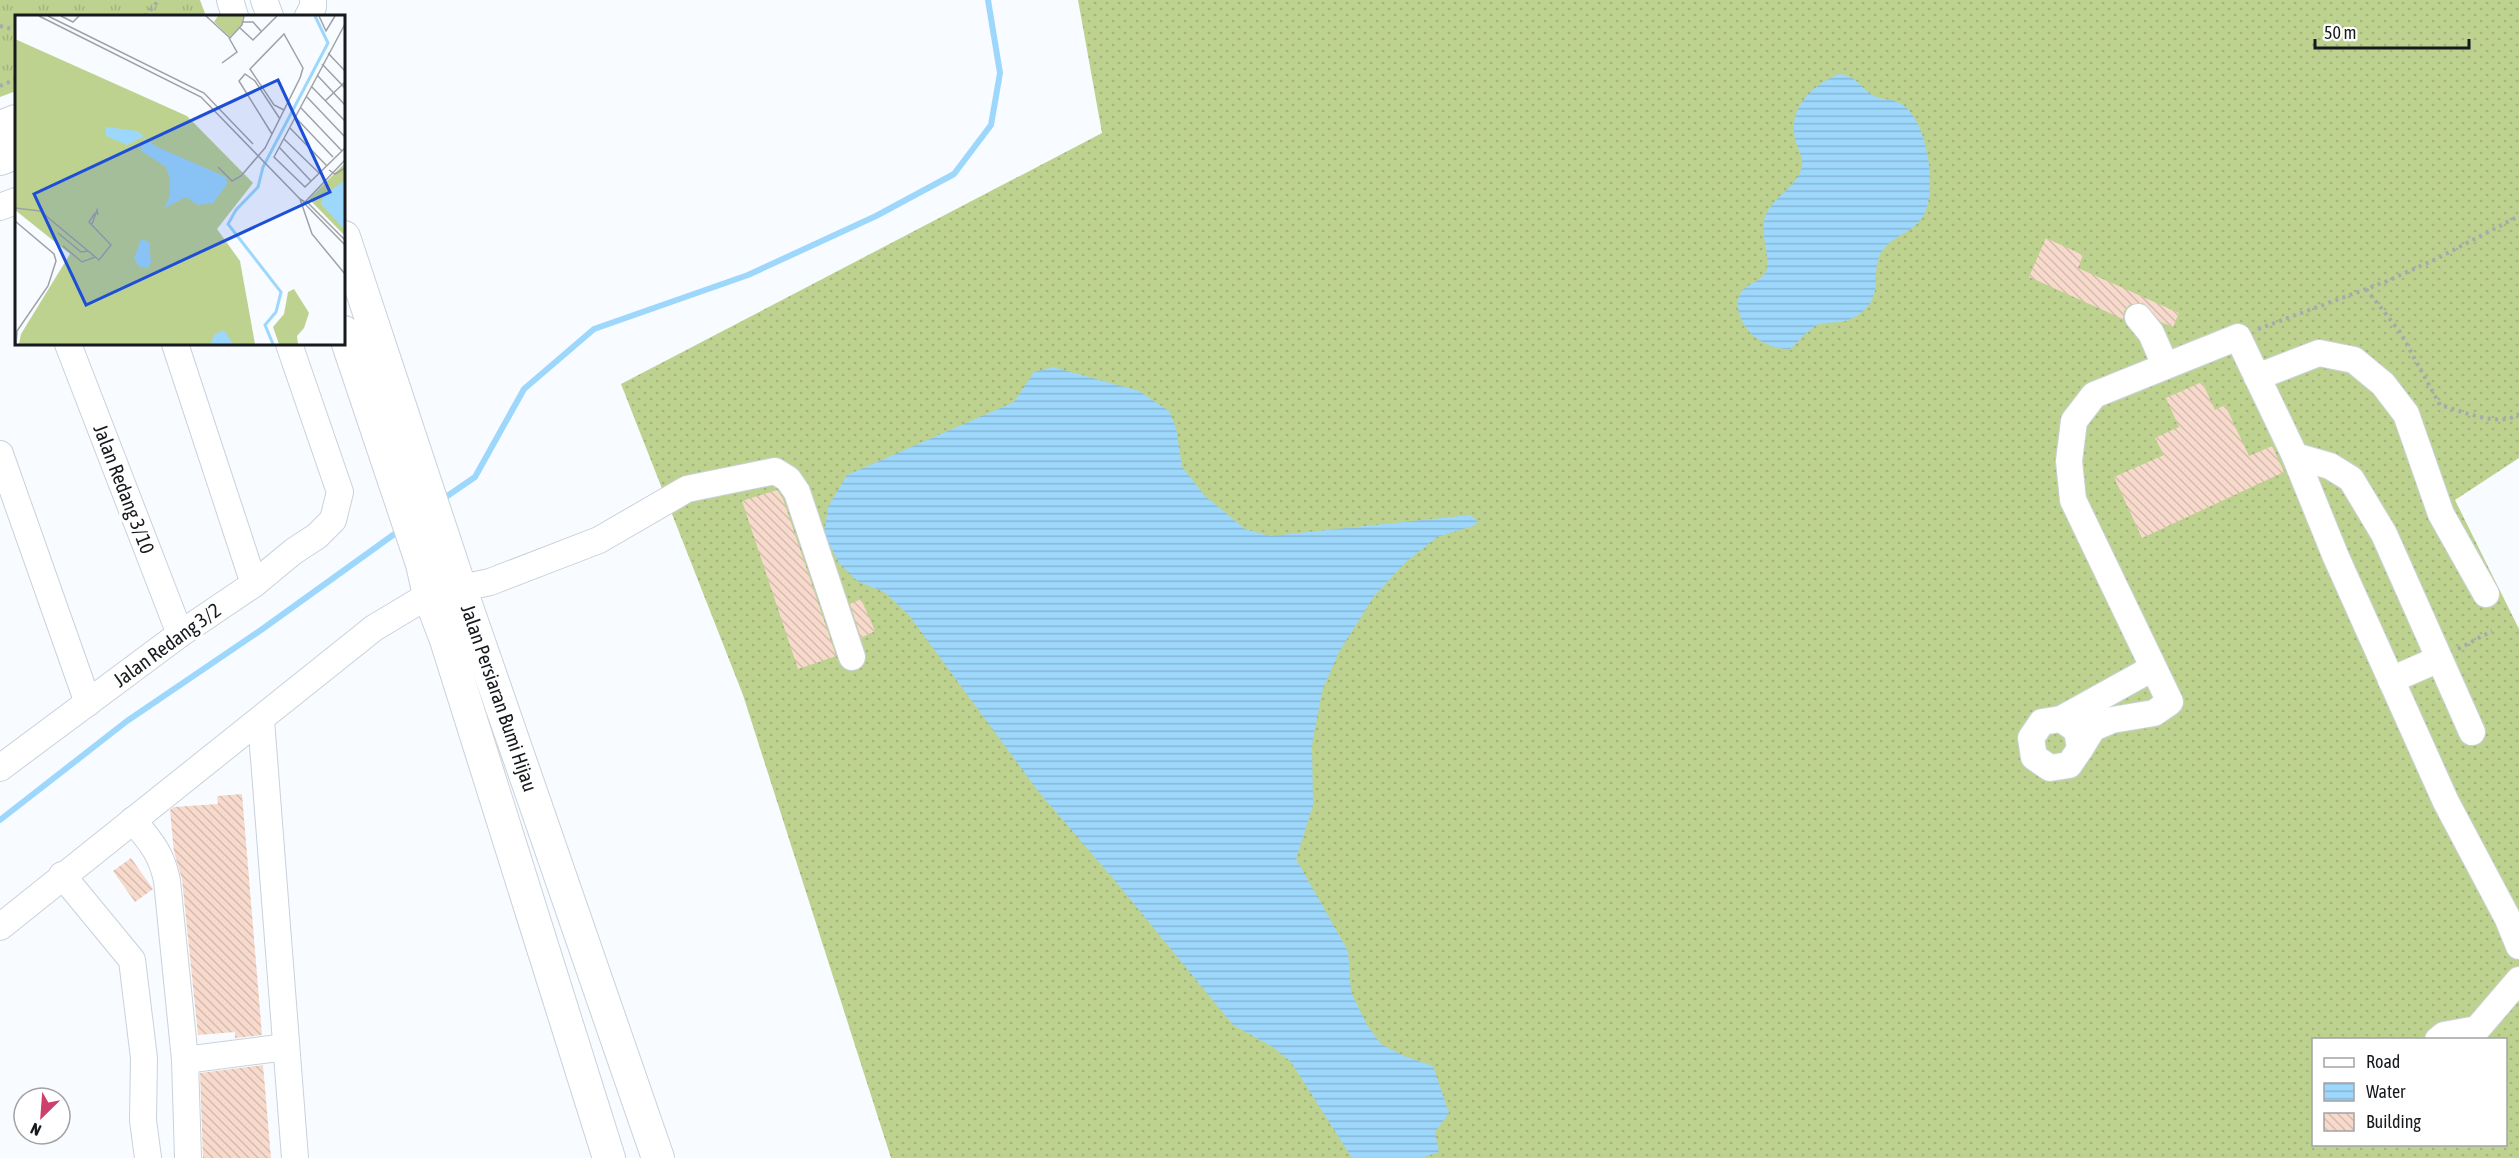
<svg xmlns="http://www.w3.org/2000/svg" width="2519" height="1158" viewBox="0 0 2519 1158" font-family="'Asap Condensed',sans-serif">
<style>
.grass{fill:url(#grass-dots);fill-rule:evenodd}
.park{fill:url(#park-tufts)}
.water{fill:url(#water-rules)}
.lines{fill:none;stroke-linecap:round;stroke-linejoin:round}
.stream{stroke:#9dd7fb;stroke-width:6}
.building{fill:url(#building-back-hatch)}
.minor-casing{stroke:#c9d2da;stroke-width:28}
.major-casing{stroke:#c9d2da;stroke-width:34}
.path{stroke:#a6a9ad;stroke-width:4;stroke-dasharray:3 4.5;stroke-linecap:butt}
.minor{stroke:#fff;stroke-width:26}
.major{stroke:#fff;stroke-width:32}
.labels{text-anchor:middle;stroke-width:6;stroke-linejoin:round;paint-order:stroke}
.street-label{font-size:20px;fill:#171a1d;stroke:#fff}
.inset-river{fill:none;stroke:#9dd7fb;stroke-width:3}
.inset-road{fill:none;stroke:#9ea1a5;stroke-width:1.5}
.view{fill:#1d4ed8;fill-opacity:0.15;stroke:#1d4ed8;stroke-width:3}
.inset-edge{fill:none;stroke:#171a1d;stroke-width:3}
</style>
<defs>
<pattern id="grass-dots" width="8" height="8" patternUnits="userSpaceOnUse" patternTransform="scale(1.5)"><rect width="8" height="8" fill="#bed290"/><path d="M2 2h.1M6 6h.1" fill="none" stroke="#a3b47c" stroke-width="1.8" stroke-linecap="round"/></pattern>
<pattern id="park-tufts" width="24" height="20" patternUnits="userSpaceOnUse" patternTransform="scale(1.5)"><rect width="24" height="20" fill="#bed290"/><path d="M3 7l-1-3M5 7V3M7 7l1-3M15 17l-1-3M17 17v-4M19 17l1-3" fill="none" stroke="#a3b47c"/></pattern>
<pattern id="water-rules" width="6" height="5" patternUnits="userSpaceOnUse" patternTransform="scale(1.5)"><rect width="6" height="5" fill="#9dd7fb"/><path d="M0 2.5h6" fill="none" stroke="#86b8d7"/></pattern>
<pattern id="building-back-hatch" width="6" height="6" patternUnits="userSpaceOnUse" patternTransform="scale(1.5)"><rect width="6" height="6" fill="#f8dacc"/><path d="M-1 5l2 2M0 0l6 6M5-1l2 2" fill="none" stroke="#d4baaf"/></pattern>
</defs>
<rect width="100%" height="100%" fill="#f8fbff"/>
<path class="grass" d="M1078,0H2519V458L2455,500L2519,629V1158H891L743,695L621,384L1102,133ZM2314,1040H2506V1144H2314Z"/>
<path class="park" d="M0,0H200L206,16H16V91L0,97Z"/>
<g class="water">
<path d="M1839,74C1859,76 1861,90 1876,97C1885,100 1895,99 1903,105C1927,122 1935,180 1927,207C1919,233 1896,232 1882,251C1871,267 1881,288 1870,303C1865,312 1850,321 1840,322C1832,323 1825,322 1817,325C1807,330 1798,342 1790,349C1768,349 1748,337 1740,316C1738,309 1736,302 1740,294C1746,283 1761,283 1766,271C1771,260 1761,237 1764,221C1768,199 1794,191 1801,170C1805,160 1798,150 1795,139C1788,108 1812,85 1839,74Z"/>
<path d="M1053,367L1139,391L1169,411L1176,428L1182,467L1205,496L1245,529L1270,536L1471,515L1477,521L1476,525L1437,537L1406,562L1374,596L1339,652L1322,691L1312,745L1313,805L1296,859L1348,951L1351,992L1367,1025L1381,1044L1404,1056L1433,1066L1449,1113L1435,1132L1439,1152L1421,1158H1352L1291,1062L1273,1047L1233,1025L1116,882L1038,791L908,614L884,592L857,581L839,563L824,534L828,507L847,475L1014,402L1034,372Z"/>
</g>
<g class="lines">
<g class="stream">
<path d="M440,501L475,477L524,389L594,329L748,275L876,216L954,174L991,125L1000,73L988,0"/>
<path d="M0,820L127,721L261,630L400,530"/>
</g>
</g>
<g class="building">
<path d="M2046,238L2083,255L2078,268L2179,313L2173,327L2161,322L2143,303L2129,305L2124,311L2123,319L2029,277Z"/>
<path d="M2202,382L2215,410L2225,405L2249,456L2272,446L2284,472L2142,538L2114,477L2164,455L2155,438L2179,427L2166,398Z"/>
<path d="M777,490L783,499L836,656L798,669L742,501Z"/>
<path d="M861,599L875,631L861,638L850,604Z"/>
<path d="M242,794L262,1035L235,1038V1032L198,1035L182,879L174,852L170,810L174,807L218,804L217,796Z"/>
<path d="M131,858L153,889L135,902L113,871Z"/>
<path d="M263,1065L271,1158H203L200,1073Z"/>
</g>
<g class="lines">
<defs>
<g id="minor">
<path d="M230,0L235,16"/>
<path d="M264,0L270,16"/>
<path d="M308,16L313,7V0"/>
<path d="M0,207L16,201"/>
<path d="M2138,317L2151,333L2165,365"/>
<path d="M68,344L180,634"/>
<path d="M175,344L254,584"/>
<path d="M2257,377L2319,353L2354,360L2383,384L2406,414L2441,514L2486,594"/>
<path d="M0,454L88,703"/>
<path d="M2295,456L2330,466L2351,479L2384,534L2472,732"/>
<path d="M2391,680L2439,659"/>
<path d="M2061,719L2077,730L2080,749L2069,765L2050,768L2034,757L2031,738L2042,722L2061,719L2153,668"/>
<path d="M261,720L295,1158"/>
<path d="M2080,749L2093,728L2112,720L2154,713L2170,702L2073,500L2069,461L2074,421L2094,395L2238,337L2295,456L2336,557L2446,802L2508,919L2519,946"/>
<path d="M0,768L180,634L254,584L294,551L317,536L333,520L340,492L289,344"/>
<path d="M133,820C150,841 162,854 167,881L185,1060L188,1158"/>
<path d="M62,875L132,960L144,1058L143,1120L148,1158"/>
<path d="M0,927L374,628L429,595L490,582L599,540L687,489L775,471L788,479L797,492L852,657"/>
<path d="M2438,1040L2444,1035L2477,1029L2519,980"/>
<path d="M185,1060L286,1047"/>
</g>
<g id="major">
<path d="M0,127L16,121"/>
<path d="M0,159L16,153"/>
<path d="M344,237L460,587L658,1158"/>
<path d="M344,332L422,564L429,595L446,640L609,1158"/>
</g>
</defs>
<use href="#minor" class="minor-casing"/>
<use href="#major" class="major-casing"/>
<g class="path">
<path d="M145,16L159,0"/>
<path d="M0,26L16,30"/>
<path d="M0,86L16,79"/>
<path d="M2366,289L2400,332L2440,405C2462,411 2499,428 2519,414"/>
<path d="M2258,329L2385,282L2436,259L2519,216"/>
<path d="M2458,649L2492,631"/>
</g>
<use href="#minor" class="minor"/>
<use href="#major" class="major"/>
</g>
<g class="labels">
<g class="street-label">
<text transform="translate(124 489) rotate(69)" y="7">Jalan Redang 3/10</text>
<text transform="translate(167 645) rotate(-36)" y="7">Jalan Redang 3/2</text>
<text transform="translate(499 698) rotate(71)" y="7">Jalan Persiaran Bumi Hijau</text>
</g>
</g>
<g transform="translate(15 15)">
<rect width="330" height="330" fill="#f8fbff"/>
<path d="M0,24L172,101L238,168L202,214L225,246L240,329H4L6,319L55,239L0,195Z" fill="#bed290"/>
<path d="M279,274L294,298L289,313L282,321L283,329H264L258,312L269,299L273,277Z" fill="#bed290"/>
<path d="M203,1H228L227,10L215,22L199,7ZM330,148V221L294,184Z" fill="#bed290"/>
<path d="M91,112L122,116L129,121L112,130L91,121ZM129,123L142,132L211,162L212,169L198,188L183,190L171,182L149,193L155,181V164L151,152L125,135ZM330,165V215L306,189L308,181ZM126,224L134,227L136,247L133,253L125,252L119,244ZM209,315L218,329H195L200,319Z" fill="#9dd7fb"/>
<path class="inset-river" d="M258,329L250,310L261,297L266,277L213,209L221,195L243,172L248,152L313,28L300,1"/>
<path class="inset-road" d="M24,1L186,82L285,184M33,1L189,78L238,129M46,1L58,7L64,1M191,1L215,23L227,10L229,1M304,1L311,16L320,1M228,7H238L246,16M330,9L259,142L290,172L330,133M225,13L238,25L262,1M313,38L330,56M207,48L222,37L214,23M307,49L330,73M302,60L330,90M296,71L330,106M291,81L330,122M310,86L330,67M286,93L327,136M280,102L318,142M275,113L312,151M257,119L224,66L230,59L240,66L265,104M269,124L304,158M264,132L296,166M203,152L217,166L226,161L250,133L285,63L288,53L269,19L235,54L259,90L269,95M314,155L320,159L330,153M285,184L297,219L330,259M285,184L290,187L330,145M291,186L330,225M288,187L330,230M0,193L25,196L84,245L96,230L74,207L80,198M0,206L39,239L41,246L33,271L2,316L1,329M77,209L82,195L83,200M43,218L66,237L73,236M48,231L67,247L80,242"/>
<path class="view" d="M263,65L315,177L71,290L19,179Z"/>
<rect width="330" height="330" class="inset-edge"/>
</g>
<rect x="2312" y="1038" width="195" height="108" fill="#ffffff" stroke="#a2a3a5" stroke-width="1.5"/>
<rect x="2324" y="1058" width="30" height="9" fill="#ffffff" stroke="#a2a3a5" stroke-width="1.5"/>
<text x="2366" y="1068" font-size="18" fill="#171a1d">Road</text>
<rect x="2324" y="1083" width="30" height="18" fill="url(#water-rules)" stroke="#a2a3a5" stroke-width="1.5"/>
<text x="2366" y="1098" font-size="18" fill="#171a1d">Water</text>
<rect x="2324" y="1113" width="30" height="18" fill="url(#building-back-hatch)" stroke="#a2a3a5" stroke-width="1.5"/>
<text x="2366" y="1128" font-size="18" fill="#171a1d">Building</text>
<g transform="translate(42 1116) rotate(205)"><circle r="28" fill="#ffffff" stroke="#a2a3a5" stroke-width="1.5"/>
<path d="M0-4.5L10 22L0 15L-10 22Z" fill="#ce406c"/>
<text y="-9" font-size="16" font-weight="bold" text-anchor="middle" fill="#171a1d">N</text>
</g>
<path d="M2315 39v9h154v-9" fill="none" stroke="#171a1d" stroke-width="3"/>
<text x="2324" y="39" font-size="18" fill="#171a1d" stroke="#ffffff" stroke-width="4.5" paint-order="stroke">50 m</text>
</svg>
